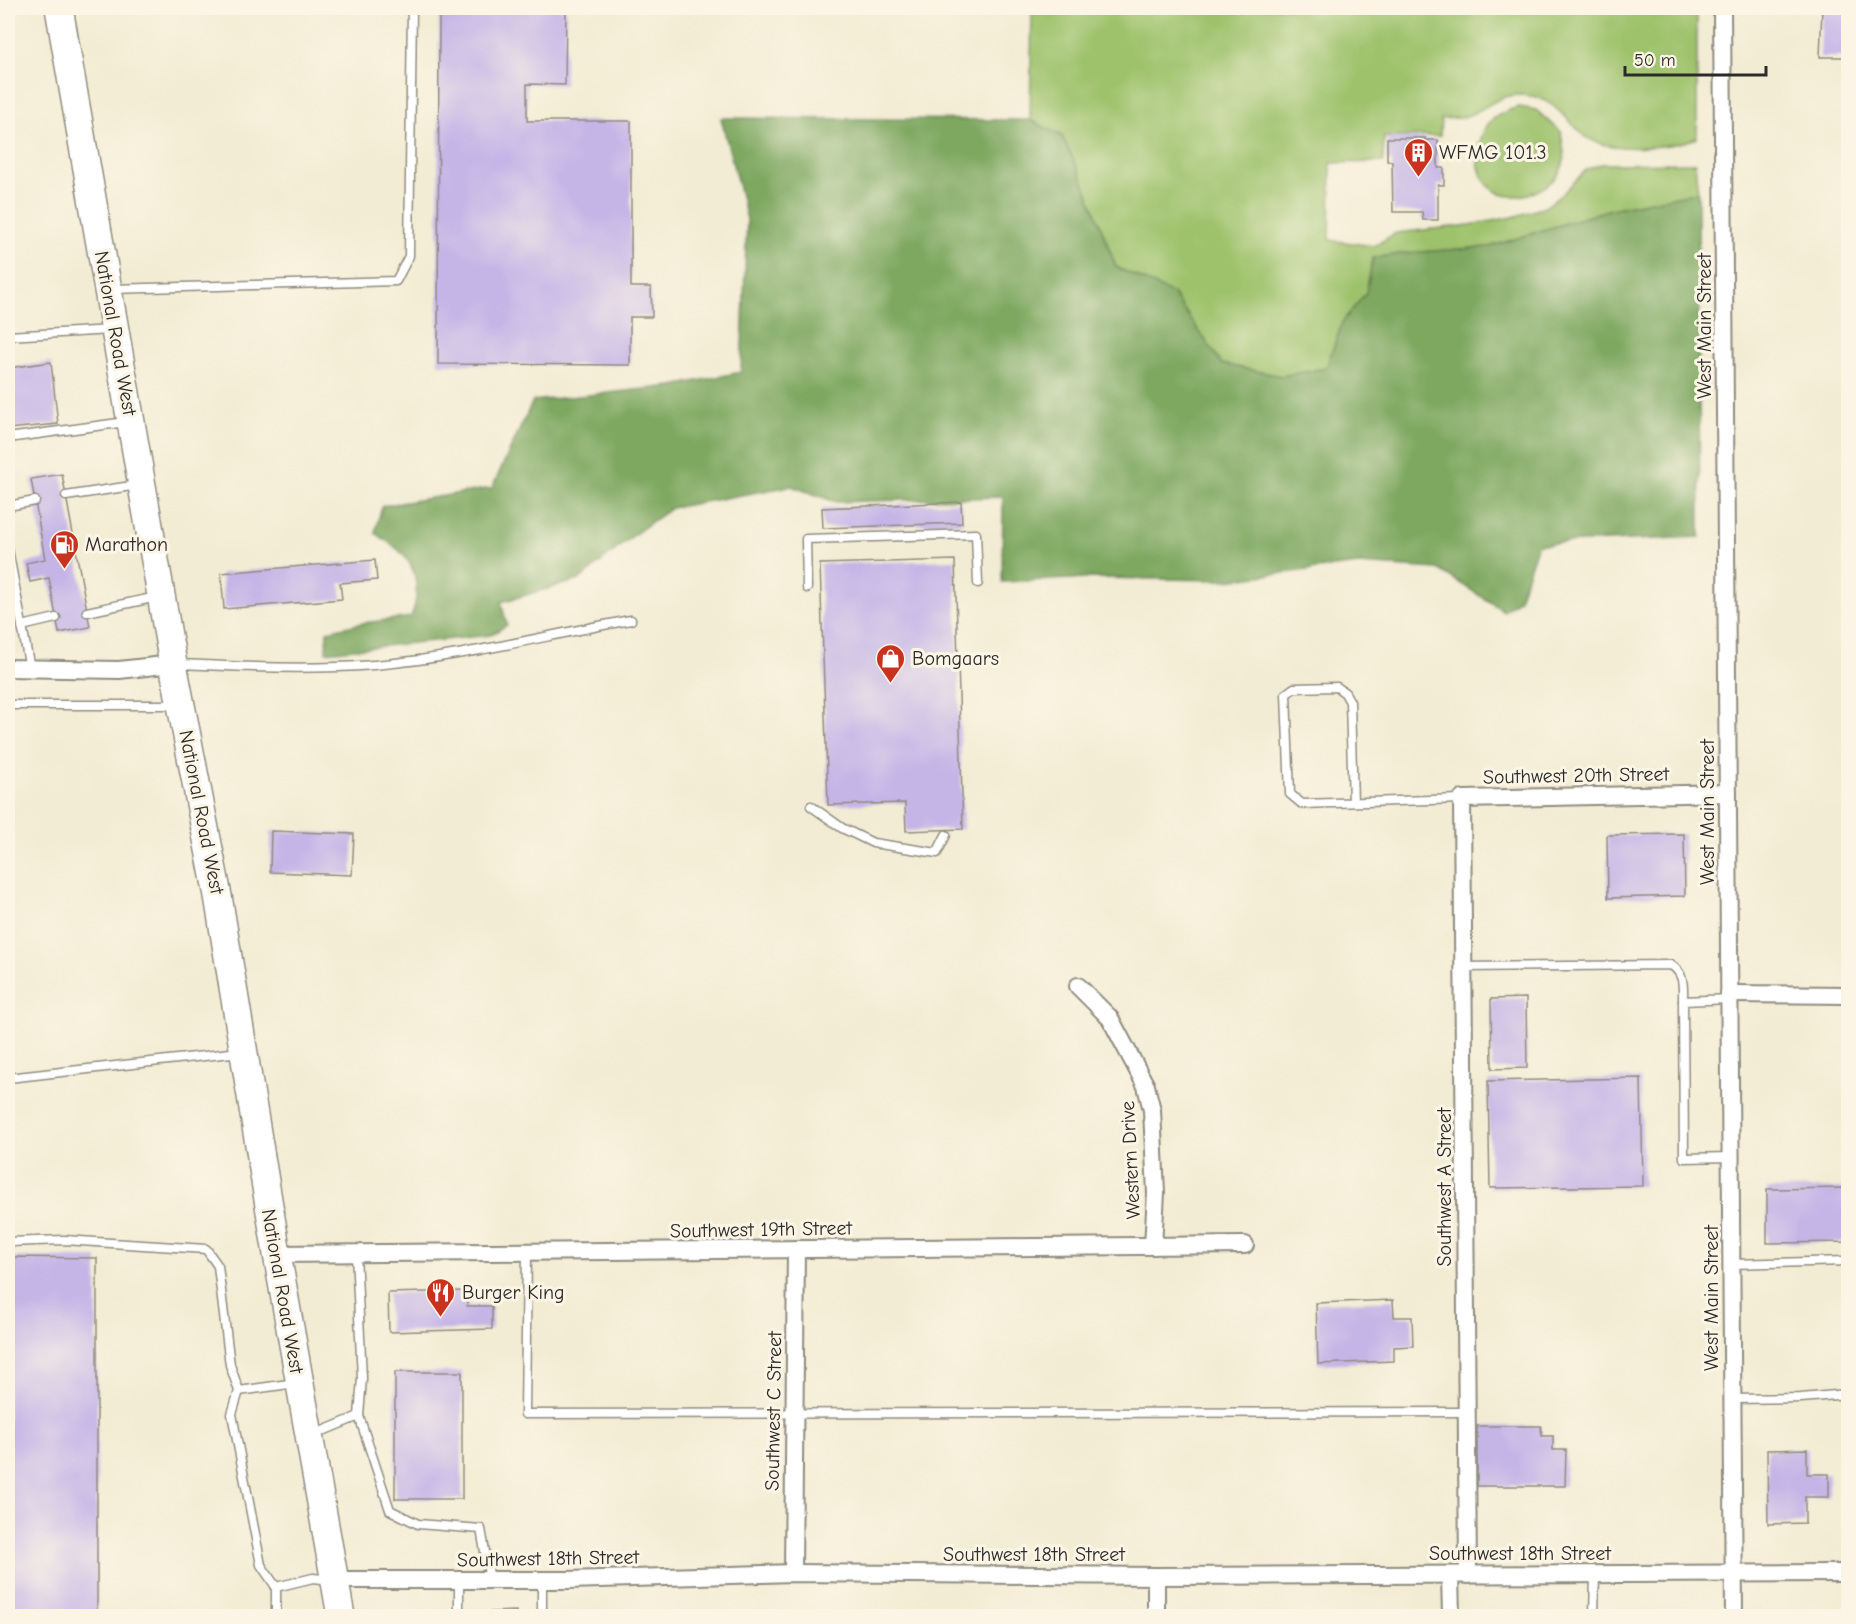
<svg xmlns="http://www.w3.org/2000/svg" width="1856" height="1624" viewBox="0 0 1856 1624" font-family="'Comic Neue',sans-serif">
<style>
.green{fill:#9ec26c;stroke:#64764c;stroke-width:1.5}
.forest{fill:#7ea860;stroke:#546a46;stroke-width:1.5}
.building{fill:#c5b5e7}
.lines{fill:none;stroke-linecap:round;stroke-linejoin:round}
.service-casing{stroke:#8f8c80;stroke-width:11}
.minor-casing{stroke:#8f8c80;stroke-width:20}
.primary-casing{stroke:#8f8c80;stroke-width:30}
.service{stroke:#fff;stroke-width:8}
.minor{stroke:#fff;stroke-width:16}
.primary{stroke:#fff;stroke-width:27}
.labels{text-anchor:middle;stroke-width:6;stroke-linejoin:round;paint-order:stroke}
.poi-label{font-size:20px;fill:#2b2b2b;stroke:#fcf5e5;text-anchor:start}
.street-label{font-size:20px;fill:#2b2b2b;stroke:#fcf5e5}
</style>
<rect width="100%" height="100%" fill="#fcf5e5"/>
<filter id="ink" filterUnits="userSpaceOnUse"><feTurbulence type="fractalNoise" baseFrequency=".0167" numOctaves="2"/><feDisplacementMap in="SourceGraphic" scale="12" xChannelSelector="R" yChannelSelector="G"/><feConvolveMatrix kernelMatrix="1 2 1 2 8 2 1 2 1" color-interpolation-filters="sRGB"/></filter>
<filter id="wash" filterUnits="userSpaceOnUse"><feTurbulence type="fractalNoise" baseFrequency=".008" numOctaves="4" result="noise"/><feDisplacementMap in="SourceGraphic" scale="24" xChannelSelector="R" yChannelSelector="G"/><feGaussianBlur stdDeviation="1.35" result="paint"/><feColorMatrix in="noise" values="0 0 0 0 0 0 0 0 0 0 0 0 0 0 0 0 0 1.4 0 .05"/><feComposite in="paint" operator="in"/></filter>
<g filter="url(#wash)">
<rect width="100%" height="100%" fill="#f3ecd4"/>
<g class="green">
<path d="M1032,8H1697V138C1672,148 1607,154 1585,136C1568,122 1555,100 1531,96C1497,90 1491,109 1463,117C1456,119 1448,118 1441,119L1440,136L1384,137L1383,162L1331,163L1330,240L1374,246L1396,233L1470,225L1513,217L1545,207L1562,194L1586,170L1601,164L1695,163L1698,192L1611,209L1489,247L1406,253L1366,293L1343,321L1326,369L1281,376L1222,364L1173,294L1116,267L1084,182L1062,136L1030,120Z"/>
<path d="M1519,107L1536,110L1561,132C1562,142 1566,154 1563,164C1557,188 1517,205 1495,191C1472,177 1474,138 1491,121C1499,113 1509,110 1519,107Z"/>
</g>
<path class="forest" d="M721,118L1030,120L1062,136L1084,182L1116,267L1173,294L1222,364L1281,376L1326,368L1343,321L1366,293L1373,258L1406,253L1489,247L1611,209L1698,192L1700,537L1538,544L1519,599L1504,611L1438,569L1358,564L1226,580L1092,578L1002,582L1003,497L836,502L791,486L671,508L635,534L579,580L501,602L507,625L491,635L326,652L327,631L363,623L411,617C419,598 419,573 405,557C398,547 384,540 375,533L382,506L492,488L533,401L673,386L741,372L747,219Z"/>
<g id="blocks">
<g class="building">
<path d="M439,8H566L565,85L527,84V121H631V287H651L652,317H630V365L438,364Z"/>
<path d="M1822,8H1848V57H1820Z"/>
<path d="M1387,138H1425V140H1438V168H1444V185H1438V220H1423L1422,212H1393L1392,161H1387Z"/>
<path d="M51,362L58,424L8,429V368Z"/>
<path d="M62,474L90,627L59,633L49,578L30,582L26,563L45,559L31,479Z"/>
<path d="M961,502L962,523L823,528L822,508Z"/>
<path d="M375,560L377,580L340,583L342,599L224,609L221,573Z"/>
<path d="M955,560L963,829L906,831L905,803L828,805L820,564Z"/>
<path d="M271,831L354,834L352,875L270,872Z"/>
<path d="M1684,834L1685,896L1608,898L1607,835Z"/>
<path d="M1526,998L1527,1068L1492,1069L1491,999Z"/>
<path d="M1641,1078L1643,1186L1490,1188L1488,1081Z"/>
<path d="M1848,1188V1242L1767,1243V1189Z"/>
<path d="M8,1257L97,1258V1616H8Z"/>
<path d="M466,1291L467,1306H492V1329L389,1332L388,1293Z"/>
<path d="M1393,1300L1394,1317H1412L1413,1346L1394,1347V1361L1318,1364L1316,1303Z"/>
<rect x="395" y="1372" width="67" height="127"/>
<path d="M1477,1426H1541L1542,1436H1553V1450H1566L1565,1486H1477Z"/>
<path d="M1807,1449V1474H1829V1497H1805V1523L1768,1524L1767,1450Z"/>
<path d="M516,1611V1616H466V1613Z"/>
</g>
</g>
</g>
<g filter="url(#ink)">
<use href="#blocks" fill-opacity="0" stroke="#8f8c80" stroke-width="1.5"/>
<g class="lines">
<defs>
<g id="service">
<path d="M111,289L396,281L409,256L412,8"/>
<path d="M8,336L111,330"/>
<path d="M8,438L126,422"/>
<path d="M66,496L138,485"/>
<path d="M8,506L35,501"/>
<path d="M8,549L30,669"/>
<path d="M807,588L806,539L976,534L978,583"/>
<path d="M87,612L157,597"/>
<path d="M22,626L56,618"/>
<path d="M177,664C243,667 308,670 374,665C461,658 546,635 631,620"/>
<path d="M8,705H178"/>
<path d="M1353,802L1350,702L1345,693L1337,687L1294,688L1286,694L1290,794L1302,804L1462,799"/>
<path d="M811,806L842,828L873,843L937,853L946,835"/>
<path d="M1463,967L1671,965C1685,974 1683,986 1683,1001"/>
<path d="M1730,999L1683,1001L1684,1158L1731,1157"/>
<path d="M8,1078L240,1052"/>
<path d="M8,1242L64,1240L206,1249L218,1266L230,1365L239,1391L296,1383"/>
<path d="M527,1252L525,1414L1467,1412"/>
<path d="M1731,1264L1848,1261"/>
<path d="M239,1391L232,1414L261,1565L276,1587"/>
<path d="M1732,1399L1801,1398L1848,1394"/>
<path d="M359,1416L390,1510L418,1524L481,1529L490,1580"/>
<path d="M313,1435L359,1416L362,1378L356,1254"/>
<path d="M276,1616V1587L313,1578L332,1580"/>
<path d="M459,1616V1580"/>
<path d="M542,1616V1580"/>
<path d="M1594,1616L1595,1574"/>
</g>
<g id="minor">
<path d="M1722,8L1734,1616"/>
<path d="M8,668L119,670L173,664"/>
<path d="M1078,986L1110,1018L1146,1086L1152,1110L1156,1193L1153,1246"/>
<path d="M1729,994L1848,995"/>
<path d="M277,1254L1245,1245"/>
<path d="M793,1573L796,1249"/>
<path d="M1450,1575L1451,1616"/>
<path d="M1468,1575L1462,799L1728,793"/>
<path d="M1156,1576V1616"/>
<path d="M335,1580H568L793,1573L1156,1576L1848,1573"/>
</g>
<path id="primary" d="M59,8L173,664L218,896L277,1254L341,1616"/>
</defs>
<use href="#service" class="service-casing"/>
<use href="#minor" class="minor-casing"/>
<use href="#primary" class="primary-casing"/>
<use href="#service" class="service"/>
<use href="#minor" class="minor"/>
<use href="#primary" class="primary"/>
</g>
</g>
<defs>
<symbol id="building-pin" viewBox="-11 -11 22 30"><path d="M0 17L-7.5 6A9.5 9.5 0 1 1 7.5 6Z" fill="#c8321e" stroke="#fcf5e5"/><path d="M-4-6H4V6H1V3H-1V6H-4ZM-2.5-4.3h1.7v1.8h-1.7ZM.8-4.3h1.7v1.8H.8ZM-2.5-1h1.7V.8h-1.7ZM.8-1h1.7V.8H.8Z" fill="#fff"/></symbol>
<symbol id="fuel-pin" viewBox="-11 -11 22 30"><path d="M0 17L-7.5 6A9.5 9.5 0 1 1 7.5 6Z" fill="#c8321e" stroke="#fcf5e5"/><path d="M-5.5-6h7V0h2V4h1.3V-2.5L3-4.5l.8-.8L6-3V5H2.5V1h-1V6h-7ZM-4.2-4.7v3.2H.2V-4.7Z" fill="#fff"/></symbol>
<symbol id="shop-pin" viewBox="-11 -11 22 30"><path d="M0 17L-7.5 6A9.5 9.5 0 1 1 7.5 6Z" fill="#c8321e" stroke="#fcf5e5"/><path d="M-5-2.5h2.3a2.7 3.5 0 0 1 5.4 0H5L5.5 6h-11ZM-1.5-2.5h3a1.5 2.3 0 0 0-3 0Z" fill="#fff"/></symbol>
<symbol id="restaurant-pin" viewBox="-11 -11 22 30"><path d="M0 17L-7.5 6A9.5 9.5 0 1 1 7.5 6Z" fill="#c8321e" stroke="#fcf5e5"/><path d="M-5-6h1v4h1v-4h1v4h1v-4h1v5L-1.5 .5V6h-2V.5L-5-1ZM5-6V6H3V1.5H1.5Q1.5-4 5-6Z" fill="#fff"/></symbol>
</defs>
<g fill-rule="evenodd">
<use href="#building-pin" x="1402" y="136" width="33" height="45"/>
<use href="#fuel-pin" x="48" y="528" width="33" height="45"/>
<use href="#shop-pin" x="874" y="642" width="33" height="45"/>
<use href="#restaurant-pin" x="424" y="1276" width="33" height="45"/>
</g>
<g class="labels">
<g class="poi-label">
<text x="1439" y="159">WFMG 101.3</text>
<text x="85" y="551">Marathon</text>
<text x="912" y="665">Bomgaars</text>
<text x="462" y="1299">Burger King</text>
</g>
<g class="street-label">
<text transform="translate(1704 326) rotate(-90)" y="7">West Main Street</text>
<text transform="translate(116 333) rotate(80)" y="7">National Road West</text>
<text transform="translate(1576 775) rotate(-1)" y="7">Southwest 20th Street</text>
<text transform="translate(202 812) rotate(79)" y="7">National Road West</text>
<text transform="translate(1707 812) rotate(-90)" y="7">West Main Street</text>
<text transform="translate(1130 1160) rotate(-93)" y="7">Western Drive</text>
<text transform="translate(1444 1187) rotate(-90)" y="7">Southwest A Street</text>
<text transform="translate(761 1229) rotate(-1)" y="7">Southwest 19th Street</text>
<text transform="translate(283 1291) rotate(80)" y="7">National Road West</text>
<text transform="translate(1711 1298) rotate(-90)" y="7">West Main Street</text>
<text transform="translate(773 1411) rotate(-89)" y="7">Southwest C Street</text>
<text x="1520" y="1560">Southwest 18th Street</text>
<text x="1034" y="1561">Southwest 18th Street</text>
<text transform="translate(548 1558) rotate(-1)" y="7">Southwest 18th Street</text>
</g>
</g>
<rect width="1856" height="1624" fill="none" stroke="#fcf5e5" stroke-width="30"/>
<path d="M1625 66v9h141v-9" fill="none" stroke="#2b2b2b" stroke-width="3"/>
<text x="1634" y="66" font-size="18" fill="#2b2b2b" stroke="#fcf5e5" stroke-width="4.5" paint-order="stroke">50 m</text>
</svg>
